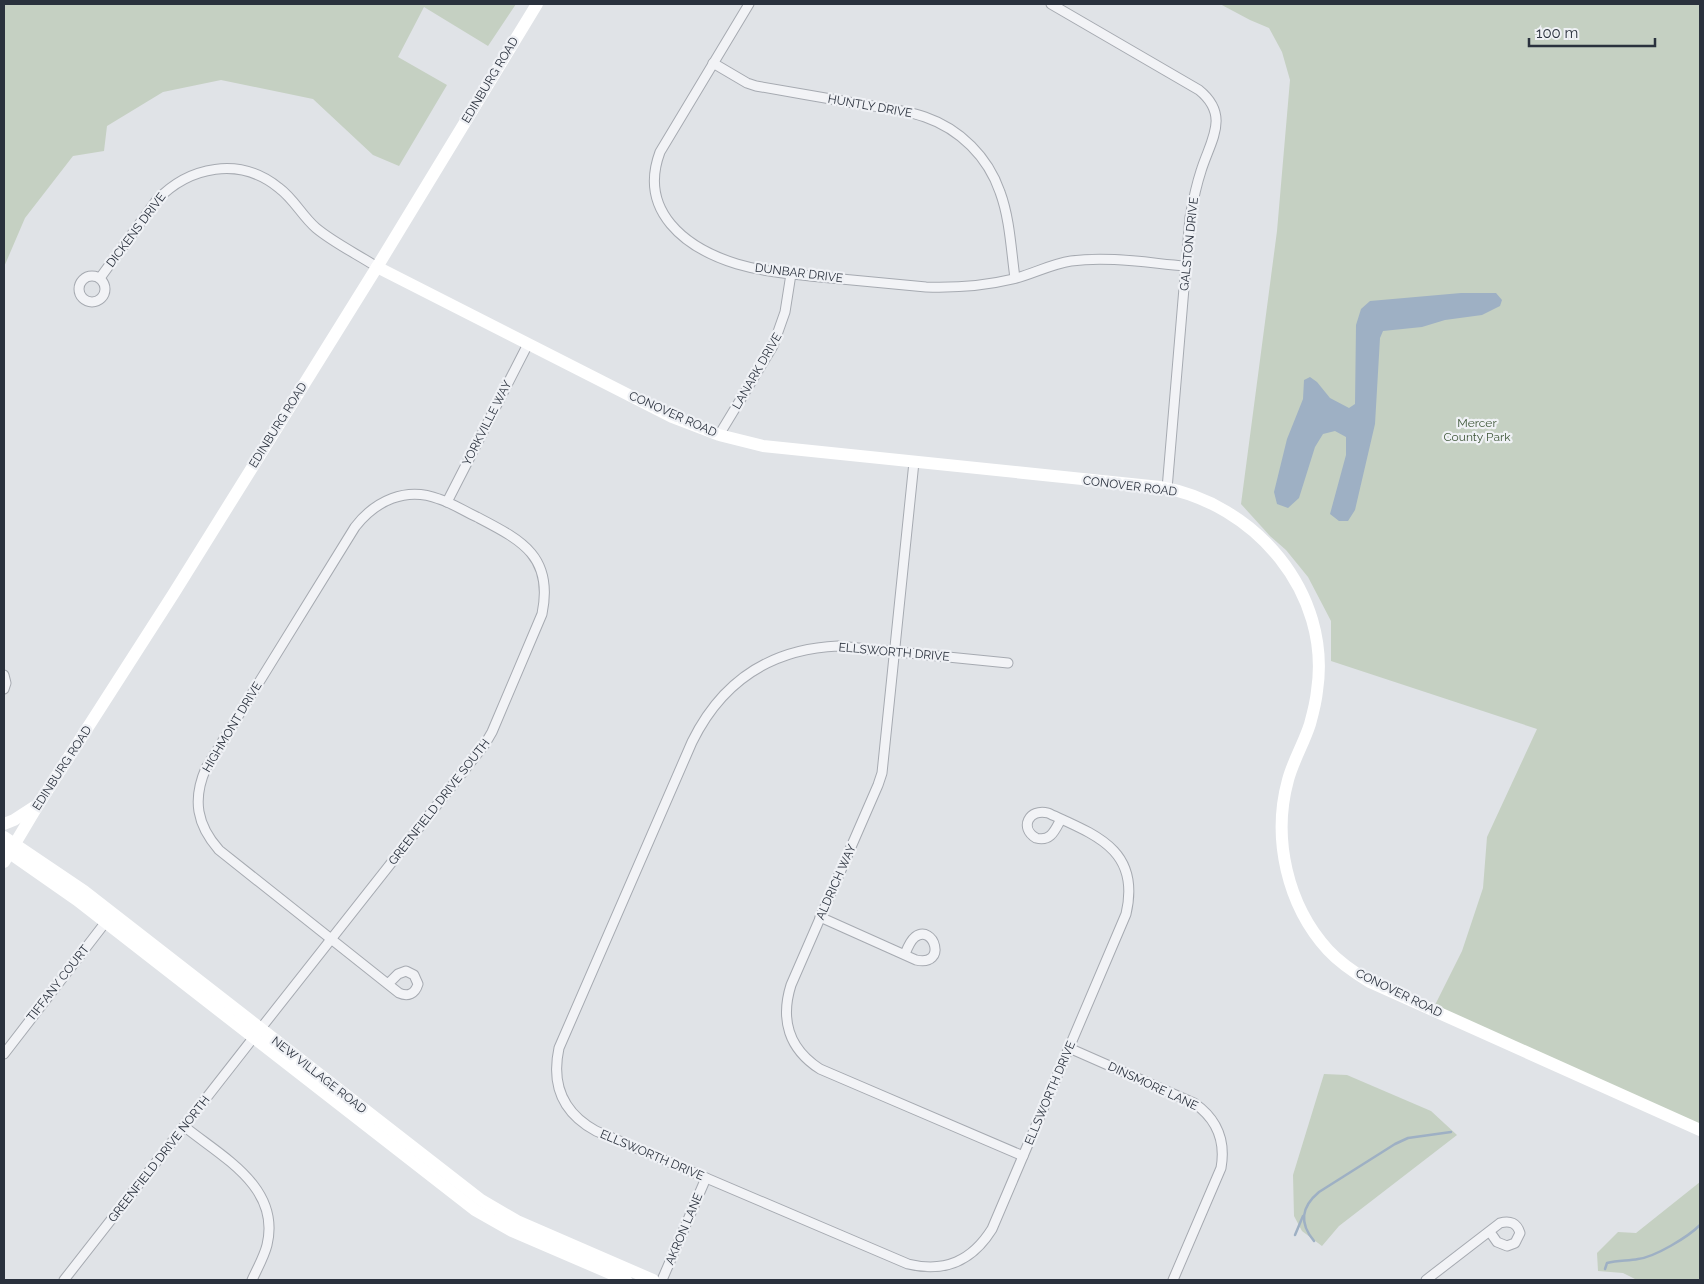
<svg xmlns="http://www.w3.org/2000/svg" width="1704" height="1284" viewBox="0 0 1704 1284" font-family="Raleway,sans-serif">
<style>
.green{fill:#c5d0c2}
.water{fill:#9eb0c4}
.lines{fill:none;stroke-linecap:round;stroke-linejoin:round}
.stream{stroke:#9eb0c4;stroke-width:2.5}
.street-casing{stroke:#a6aab1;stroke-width:11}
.street{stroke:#f2f3f6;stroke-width:9}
.secondary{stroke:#fff;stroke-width:12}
.labels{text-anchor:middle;stroke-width:4.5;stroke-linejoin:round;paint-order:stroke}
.street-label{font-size:12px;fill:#2a313d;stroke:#eff1f5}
.park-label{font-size:12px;fill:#3f5739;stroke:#eff1f5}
</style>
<rect width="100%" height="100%" fill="#e0e3e7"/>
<g class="green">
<path d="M4,4H516L488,46L424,7L398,57L447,85L399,166L373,155L313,99L221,80L163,92L107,126L104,151L73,156L25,218L4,267Z"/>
<path d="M1220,4H1700V1130L1433,1009L1462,951L1483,888L1487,837L1537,729L1331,661V621L1308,577L1286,550L1270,536L1241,504L1277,231L1290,80L1282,52L1269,28L1250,20Z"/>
<path d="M1324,1074L1347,1075L1431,1111L1457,1135L1339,1226L1322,1246L1302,1231L1294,1216L1293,1175Z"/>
<path d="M1700,1182V1280H1637L1623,1273L1598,1271L1597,1253L1618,1232L1636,1233Z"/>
</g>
<path class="water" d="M1461,293H1496L1502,300L1500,306L1482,315L1445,320L1422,327L1383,331L1380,338L1375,424L1355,510L1348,521H1339L1330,514L1346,455V437L1335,431L1323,434L1315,447L1299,498L1288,508L1277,504L1274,492L1287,439L1303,399L1304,380L1310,377L1317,382L1330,398L1349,408L1355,404L1356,325L1361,309L1370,301Z"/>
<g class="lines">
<g class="stream">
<path d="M1295,1235L1303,1216"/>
<path d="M1314,1241C1299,1223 1301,1207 1319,1192L1395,1144L1408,1138L1451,1132"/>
<path d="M1605,1269L1607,1263C1618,1260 1628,1261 1638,1259C1655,1257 1688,1237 1700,1225"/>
</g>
<defs>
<g id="street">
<path d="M749,4L660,152C638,211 685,248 737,264C764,272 792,274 820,277C855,280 891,284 926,287C956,288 984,286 1013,279C1033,274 1051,264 1071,261C1109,256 1148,263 1185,266"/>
<path d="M1051,4L1199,90C1231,116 1210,141 1201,171C1196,186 1193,201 1190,217L1167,489"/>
<path d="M713,63L747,83L756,86C789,92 821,97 854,103C877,107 902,109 925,117C960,129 988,157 1000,192C1010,219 1011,250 1015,278"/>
<circle cx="92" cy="289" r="13"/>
<path d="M100,278L156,201C189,166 240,156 279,188C294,199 302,216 316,228C334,243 357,254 377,267"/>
<path d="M719,435L773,346L785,312L791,274"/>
<path d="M914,462L882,773L878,785L791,985C780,1020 789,1049 820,1069L1023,1156"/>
<path d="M447,502L528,344"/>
<path d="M1008,663L838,646C770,649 722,681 692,742L559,1048C551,1085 563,1113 596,1131L908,1264C945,1273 972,1261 992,1229L1126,914C1141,850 1096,835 1048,813C1029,808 1019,828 1036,838C1051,842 1055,830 1061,819"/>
<path d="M4,675L6,683L4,689"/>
<path d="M820,917L916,960C948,967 934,923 915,937C910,941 907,949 905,954"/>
<path d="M1069,1048L1194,1103C1217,1119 1226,1140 1221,1168L1173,1280"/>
<path d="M4,1054L108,919"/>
<path d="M185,1127C222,1157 281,1187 267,1245C264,1257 257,1269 252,1280"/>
<path d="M64,1280L254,1037L485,744L492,732L542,614C554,556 521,540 477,517C464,511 452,503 439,499C406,486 375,501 355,527L206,768C192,800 197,825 219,850L399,993C408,997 415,994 418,984L414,975L406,971L398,974L388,984"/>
<path d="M662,1280L706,1178"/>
<path d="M1426,1280L1500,1223C1510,1220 1517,1223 1520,1233L1515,1243L1507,1246L1497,1242L1490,1232"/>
</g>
</defs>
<use href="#street" class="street-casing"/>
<use href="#street" class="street"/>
<g class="secondary">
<path d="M377,267L672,417L719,435L763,446L1160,487C1255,503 1332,593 1317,691C1316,702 1313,713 1310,724C1304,743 1293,761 1288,780C1272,838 1287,905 1328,950C1340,963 1355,973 1370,982L1700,1130"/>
<path d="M4,824L14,820L34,807"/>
<path d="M4,837L84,891L481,1200L517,1221L653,1280"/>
<path d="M4,849L77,900L475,1210L512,1231L626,1280"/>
<path d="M4,862L38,805L174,593L377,267L537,4"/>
</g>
</g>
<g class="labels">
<g class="street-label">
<text transform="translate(490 80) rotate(-59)" y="4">EDINBURG ROAD</text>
<text transform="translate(870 106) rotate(10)" y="4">HUNTLY DRIVE</text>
<text transform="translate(136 230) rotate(-53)" y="4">DICKENS DRIVE</text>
<text transform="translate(1189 244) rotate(-84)" y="4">GALSTON DRIVE</text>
<text transform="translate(799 273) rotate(7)" y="4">DUNBAR DRIVE</text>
<text transform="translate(757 371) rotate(-60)" y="4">LANARK DRIVE</text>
<text transform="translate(673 414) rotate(24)" y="4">CONOVER ROAD</text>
<text transform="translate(487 423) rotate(-63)" y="4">YORKVILLE WAY</text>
<text transform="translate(278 425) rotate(-58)" y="4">EDINBURG ROAD</text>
<text transform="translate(1130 486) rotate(7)" y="4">CONOVER ROAD</text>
<text transform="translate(894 652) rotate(5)" y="4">ELLSWORTH DRIVE</text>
<text transform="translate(232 727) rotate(-59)" y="4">HIGHMONT DRIVE</text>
<text transform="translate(62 768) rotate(-57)" y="4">EDINBURG ROAD</text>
<text transform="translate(439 802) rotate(-52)" y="4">GREENFIELD DRIVE SOUTH</text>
<text transform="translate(836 882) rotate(-66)" y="4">ALDRICH WAY</text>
<text transform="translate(58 983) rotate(-52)" y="4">TIFFANY COURT</text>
<text transform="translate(1399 993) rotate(26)" y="4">CONOVER ROAD</text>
<text transform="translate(319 1075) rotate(38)" y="4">NEW VILLAGE ROAD</text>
<text transform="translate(1153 1086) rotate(25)" y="4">DINSMORE LANE</text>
<text transform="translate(1050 1093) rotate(-67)" y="4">ELLSWORTH DRIVE</text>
<text transform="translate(652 1155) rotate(23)" y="4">ELLSWORTH DRIVE</text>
<text transform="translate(159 1159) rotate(-52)" y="4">GREENFIELD DRIVE NORTH</text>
<text transform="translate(684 1229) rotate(-67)" y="4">AKRON LANE</text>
</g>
<g class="park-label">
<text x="1477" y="427">Mercer<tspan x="1477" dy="14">County Park</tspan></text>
</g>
</g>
<rect width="1704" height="1284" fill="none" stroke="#2a313d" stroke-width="10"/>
<path d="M1529 38v8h126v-8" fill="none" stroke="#2a313d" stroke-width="2.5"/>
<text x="1536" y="38" font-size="15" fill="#2a313d" stroke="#eff1f5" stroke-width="4" paint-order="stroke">100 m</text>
</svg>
